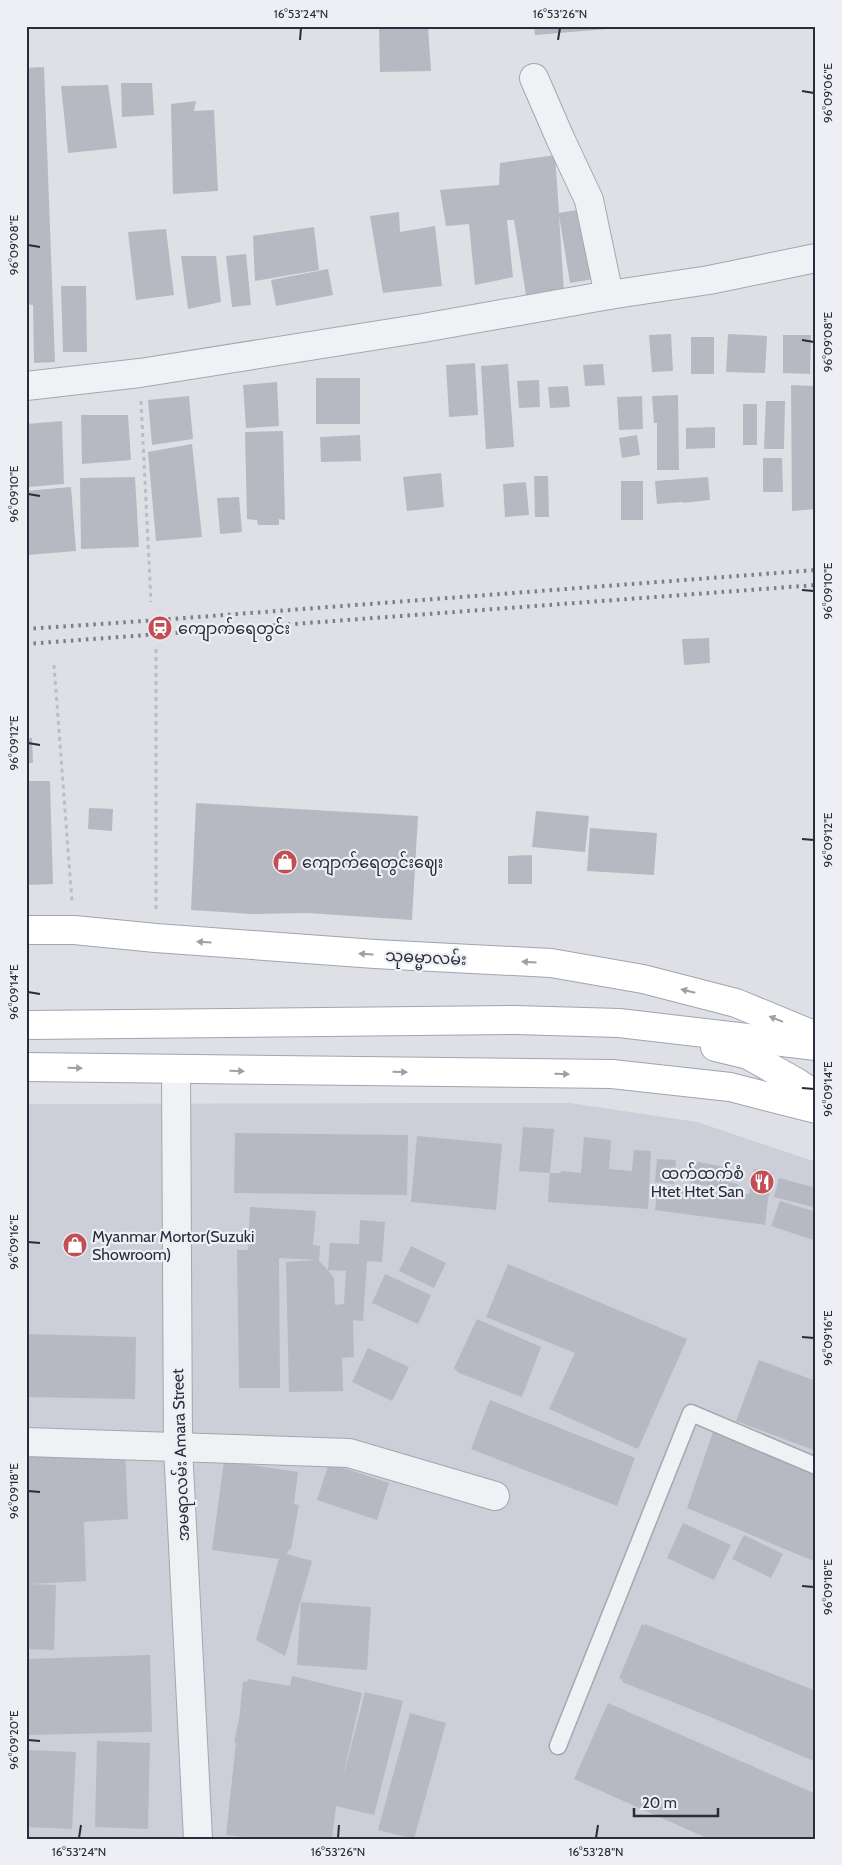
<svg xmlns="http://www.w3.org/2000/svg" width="842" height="1865" viewBox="0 0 842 1865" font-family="Cabin,'Noto Sans Myanmar',sans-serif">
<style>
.built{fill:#cccfd7}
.building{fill:#b6b9c2;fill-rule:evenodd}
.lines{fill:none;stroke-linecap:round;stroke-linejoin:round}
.service-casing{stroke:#a4a7af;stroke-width:19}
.minor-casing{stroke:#a4a7af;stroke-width:30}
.primary-casing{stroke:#9fa4b1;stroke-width:30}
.path{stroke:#bcbec5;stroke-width:3;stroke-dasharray:4 4;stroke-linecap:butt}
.service{stroke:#f0f1f5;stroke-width:16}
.minor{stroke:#f0f1f5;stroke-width:28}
.primary{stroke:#fff;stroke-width:28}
.rail{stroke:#797f8e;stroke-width:4;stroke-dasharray:2.5 5;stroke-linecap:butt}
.oneway{fill:#9fa0a7}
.ticks{fill:none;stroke:#292d3b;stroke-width:2}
.labels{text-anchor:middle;stroke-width:4.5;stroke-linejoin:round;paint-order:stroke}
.poi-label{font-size:16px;fill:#292d3b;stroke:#edeff4;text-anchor:start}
.street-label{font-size:16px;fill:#292d3b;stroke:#edeff4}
.neatline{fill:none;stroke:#292d3b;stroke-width:2}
.ticks-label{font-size:12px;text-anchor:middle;fill:#292d3b}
</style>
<rect width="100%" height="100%" fill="#dee0e6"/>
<path class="built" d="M570,1103L697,1122L816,1162V1839H26V1104Z"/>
<g class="building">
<path d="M379,26H428L431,71L380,72Z"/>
<path d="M534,26H606L607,29L535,35Z"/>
<path d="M44,67L55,362L34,363L33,305L26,304V68Z"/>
<path d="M121,83H152L154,115L122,117Z"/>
<path d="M108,85L117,148L68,153L61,86Z"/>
<path d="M196,101L194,111L214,110L218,191L173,194L171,104Z"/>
<path d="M555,155L559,213L582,209L594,279L570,283L559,215L564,292L527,301L514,220H507L513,277L475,285L469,224L446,226L440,190L499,185L500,163Z"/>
<path d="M399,212L400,232L435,226L442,286L383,293L370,216Z"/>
<path d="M314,227L319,270L255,281L253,236Z"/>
<path d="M166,229L174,295L136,300L128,232Z"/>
<path d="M246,254L251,305L232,307L226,256Z"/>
<path d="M181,256H216L221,302L188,309Z"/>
<path d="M328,269L333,295L276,306L271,280Z"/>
<path d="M61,286H86L87,352H63Z"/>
<path d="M671,334L673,371L652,372L649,335Z"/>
<path d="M728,334L767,336L765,373L726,372Z"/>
<path d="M783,335H811L810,374L783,373Z"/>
<rect x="691" y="337" width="23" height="37"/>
<path d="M475,363L478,415L449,417L446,365Z"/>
<path d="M508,364L514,447L486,449L481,366Z"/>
<path d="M603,364L605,385L585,386L583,365Z"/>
<rect x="316" y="378" width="44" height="46"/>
<path d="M539,380L540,407L519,408L517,381Z"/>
<path d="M277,382L279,426L246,428L243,385Z"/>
<path d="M791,385L816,386V509L792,511Z"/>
<path d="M568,386L570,407L550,408L548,387Z"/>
<path d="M678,395L679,470H657V423H654L652,396Z"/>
<path d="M189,396L193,439L152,445L148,400Z"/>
<path d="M642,396L643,429L619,430L617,397Z"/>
<path d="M766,401H785L784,449H764Z"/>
<rect x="743" y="404" width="14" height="41"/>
<path d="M81,415H128L131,460L82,464Z"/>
<path d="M62,421L64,484L28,487L26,424Z"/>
<path d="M715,427V448L686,449V428Z"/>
<path d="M283,431L285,520L279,519V525H258L257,520L247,519L245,432Z"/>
<path d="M360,435L361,461L321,462L320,437Z"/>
<path d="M637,435L640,455L622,458L619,438Z"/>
<path d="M192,444L202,537L156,541L148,452Z"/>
<path d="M763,458H782L783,492H763Z"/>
<path d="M441,473L444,507L407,511L403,477Z"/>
<path d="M534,476H548L549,517H535Z"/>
<path d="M135,477L139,547L81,549L80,478Z"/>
<path d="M708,477L710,500L683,503V502L657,504L655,481Z"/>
<rect x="621" y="481" width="22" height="39"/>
<path d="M526,482L529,515L505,517L503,484Z"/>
<path d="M71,487L76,551L28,555L26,544V491Z"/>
<path d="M239,497L242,532L220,534L217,498Z"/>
<path d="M709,638L710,663L684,665L682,639Z"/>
<path d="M26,738H32L33,763H26Z"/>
<path d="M26,781H50L53,884L26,885Z"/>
<path d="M196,803L418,816L412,920L307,913L252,914L191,910Z"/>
<path d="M89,808L113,809L112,831L88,829Z"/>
<path d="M536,811L589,816L585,852L532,847Z"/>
<path d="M590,828L657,833L654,875L587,871Z"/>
<path d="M532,855V884H508V856Z"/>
<path d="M523,1127L554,1129L550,1173L519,1171Z"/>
<path d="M235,1133L408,1135L407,1195L234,1193Z"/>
<path d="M417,1136L502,1144L496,1210L411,1202Z"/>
<path d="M584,1137L611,1140L609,1169L632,1171L634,1150L651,1151L648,1209L548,1202L550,1173H561V1171L581,1173Z"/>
<path d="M657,1159L676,1160L674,1184L655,1182Z"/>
<path d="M693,1161L730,1168L728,1182L738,1184V1191L690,1183Z"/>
<path d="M754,1169L773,1173L768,1200L765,1225L655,1210L658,1186L734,1195V1194H749Z"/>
<path d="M779,1178L816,1188L813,1207L774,1197Z"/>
<path d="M780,1201L816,1212V1241L771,1226Z"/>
<path d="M250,1207L316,1211L313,1245L320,1246L319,1261L328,1270L330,1243L359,1244L360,1220L385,1222L382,1262L367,1261L363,1321L353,1320L354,1357L342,1358L343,1391L289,1392L286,1262L317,1260L279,1258L280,1388H239L237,1250H248ZM328,1270L346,1271L344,1304L335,1305L334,1278Z"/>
<path d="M411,1246L446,1263L434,1288L399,1271Z"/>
<path d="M508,1264L687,1339L638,1449L549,1409L575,1353L486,1317Z"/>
<path d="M385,1274L431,1295L418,1324L372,1303Z"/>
<path d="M477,1319L541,1347L522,1397L459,1373L454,1368Z"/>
<path d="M26,1334L136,1337L135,1399L26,1397Z"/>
<path d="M368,1348L409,1367L392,1401L352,1382Z"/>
<path d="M759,1360L816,1381V1451L736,1421Z"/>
<path d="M490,1400L635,1458L617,1506L471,1449Z"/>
<path d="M713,1432L816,1474V1562L687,1508Z"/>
<path d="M125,1446L128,1519L84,1522L86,1581L30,1584L56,1585L54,1650L26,1649V1450Z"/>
<path d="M224,1461L298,1472L294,1504L299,1505L291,1549L288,1551L287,1554L312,1561L285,1656L256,1640L279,1559L212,1550Z"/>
<path d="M329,1463L389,1483L377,1520L317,1500Z"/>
<path d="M683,1523L731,1545L714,1580L667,1558Z"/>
<path d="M744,1535L783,1554L771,1578L732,1559Z"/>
<path d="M301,1602L371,1607L367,1670L297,1665Z"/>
<path d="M642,1624L645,1626V1624L816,1691V1762L708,1716L622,1682L623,1680L619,1678Z"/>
<path d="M150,1655L152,1732L26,1735V1659Z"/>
<path d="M292,1676L362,1693L341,1785L365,1692L403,1701L374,1815L336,1806L332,1839H264L226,1835L236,1743H234L239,1720L243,1681L247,1682L248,1679L290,1686Z"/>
<path d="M608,1703L816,1794V1839H709L574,1779Z"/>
<path d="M410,1713L446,1723L414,1839L378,1830Z"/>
<path d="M97,1741L150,1743L148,1829L95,1827Z"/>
<path d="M26,1750L76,1752L72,1829L26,1827Z"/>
</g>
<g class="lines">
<defs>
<path id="service" d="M558,1746L691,1413L816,1466"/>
<g id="minor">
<path d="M534,78L560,138L589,200L609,295"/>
<path d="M26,386L140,373L423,328L609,295L709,280L816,258"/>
<path d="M176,1070L178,1447L198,1839"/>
<path d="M26,1442L349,1453L495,1496"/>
</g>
<g id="primary">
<path d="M26,930H74L156,938L375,954L551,963L643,979L736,1003L816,1036"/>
<path d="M26,1025L515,1020L619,1023L816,1046"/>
<path d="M715,1047L748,1055L796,1082L816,1095"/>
<path d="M26,1067L612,1074L730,1087L816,1109"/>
</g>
</defs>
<use href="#service" class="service-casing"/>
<use href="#minor" class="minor-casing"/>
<use href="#primary" class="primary-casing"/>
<g class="path">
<path d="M141,401L151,602"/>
<path d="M54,665L72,902"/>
<path d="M156,909V647"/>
</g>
<use href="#service" class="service"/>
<use href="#minor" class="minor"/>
<use href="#primary" class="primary"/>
<g class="rail">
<path d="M26,629L158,620L816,570"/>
<path d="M26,644L816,585"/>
</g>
</g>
<defs><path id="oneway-solid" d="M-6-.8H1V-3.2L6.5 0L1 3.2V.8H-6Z" transform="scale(1.25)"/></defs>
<g class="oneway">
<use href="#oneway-solid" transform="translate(204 942) rotate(-176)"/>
<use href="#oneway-solid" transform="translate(366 954) rotate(-176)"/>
<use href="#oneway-solid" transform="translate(529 962) rotate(-177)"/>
<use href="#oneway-solid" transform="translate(688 991) rotate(-166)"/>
<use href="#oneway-solid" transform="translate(776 1019) rotate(-158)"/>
<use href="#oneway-solid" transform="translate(75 1068) rotate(1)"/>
<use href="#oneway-solid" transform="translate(237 1071) rotate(1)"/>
<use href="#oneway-solid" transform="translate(400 1072) rotate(1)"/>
<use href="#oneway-solid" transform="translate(562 1074) rotate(1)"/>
</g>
<path class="ticks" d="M300,40L301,28M558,40L560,28M802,91L814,93M28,245L40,247M802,340L814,342M28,494L40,496M802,590L814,591M28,743L40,745M802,839L814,840M28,992L40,994M802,1088L814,1089M28,1242L40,1243M802,1337L814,1338M28,1491L40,1492M802,1586L814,1587M28,1740L40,1741M79,1838L81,1825M338,1838L339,1825M596,1838L598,1825"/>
<defs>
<symbol id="station-disc" viewBox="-11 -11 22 22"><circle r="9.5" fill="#c04e52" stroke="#edeff4"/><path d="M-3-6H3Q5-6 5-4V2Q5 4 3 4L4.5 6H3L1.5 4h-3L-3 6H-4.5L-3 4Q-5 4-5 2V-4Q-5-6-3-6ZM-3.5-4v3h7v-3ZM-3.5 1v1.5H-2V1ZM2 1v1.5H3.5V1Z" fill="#fff"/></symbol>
<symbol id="shop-disc" viewBox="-11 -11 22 22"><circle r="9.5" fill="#c04e52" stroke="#edeff4"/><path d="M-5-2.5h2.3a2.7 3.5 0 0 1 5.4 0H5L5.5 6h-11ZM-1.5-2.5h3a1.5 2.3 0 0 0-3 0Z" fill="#fff"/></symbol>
<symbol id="restaurant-disc" viewBox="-11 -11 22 22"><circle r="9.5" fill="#c04e52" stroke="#edeff4"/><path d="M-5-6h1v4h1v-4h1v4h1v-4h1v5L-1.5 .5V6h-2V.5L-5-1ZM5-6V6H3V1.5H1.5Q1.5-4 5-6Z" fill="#fff"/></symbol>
</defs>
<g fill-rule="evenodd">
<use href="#station-disc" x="146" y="614" width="28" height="28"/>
<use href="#shop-disc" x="271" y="848" width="28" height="28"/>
<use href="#restaurant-disc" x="748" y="1168" width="28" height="28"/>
<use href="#shop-disc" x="61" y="1231" width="28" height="28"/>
</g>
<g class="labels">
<g class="poi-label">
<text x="178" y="634">ကျောက်ရေတွင်း</text>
<text x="302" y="868">ကျောက်ရေတွင်းဈေး</text>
<text x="744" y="1179" text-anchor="end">ထက်ထက်စံ<tspan x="744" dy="18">Htet Htet San</tspan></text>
<text x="92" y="1242">Myanmar Mortor(Suzuki<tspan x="92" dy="18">Showroom)</tspan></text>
</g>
<g class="street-label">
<text transform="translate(426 957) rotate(3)" y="6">သုဓမ္မာလမ်း</text>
<text transform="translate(180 1455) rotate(-92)" y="6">အမရာလမ်း Amara Street</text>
</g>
</g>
<rect width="842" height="1865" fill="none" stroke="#edeff4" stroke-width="55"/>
<path d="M634 1808v8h84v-8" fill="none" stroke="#292d3b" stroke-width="2.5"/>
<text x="642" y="1808" font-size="15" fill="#292d3b" stroke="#edeff4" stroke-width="4" paint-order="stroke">20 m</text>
<rect x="28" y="28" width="786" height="1810" class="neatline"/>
<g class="ticks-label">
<text x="301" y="18">16°53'24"N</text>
<text x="560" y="18">16°53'26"N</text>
<text transform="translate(828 93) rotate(-90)" y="4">96°09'06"E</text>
<text transform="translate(14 245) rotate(-90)" y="4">96°09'08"E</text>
<text transform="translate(828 342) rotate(-90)" y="4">96°09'08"E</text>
<text transform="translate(14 494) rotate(-90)" y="4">96°09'10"E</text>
<text transform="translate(828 591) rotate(-90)" y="4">96°09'10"E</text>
<text transform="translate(14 743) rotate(-90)" y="4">96°09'12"E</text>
<text transform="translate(828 840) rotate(-90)" y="4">96°09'12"E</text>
<text transform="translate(14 992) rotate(-90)" y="4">96°09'14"E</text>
<text transform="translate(828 1089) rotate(-90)" y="4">96°09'14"E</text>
<text transform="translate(14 1242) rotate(-90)" y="4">96°09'16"E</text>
<text transform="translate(828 1338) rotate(-90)" y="4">96°09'16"E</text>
<text transform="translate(14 1491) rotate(-90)" y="4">96°09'18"E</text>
<text transform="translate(828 1587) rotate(-90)" y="4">96°09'18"E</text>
<text transform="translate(14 1740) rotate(-90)" y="4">96°09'20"E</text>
<text x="79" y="1856">16°53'24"N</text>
<text x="338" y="1856">16°53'26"N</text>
<text x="596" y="1856">16°53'28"N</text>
</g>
</svg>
